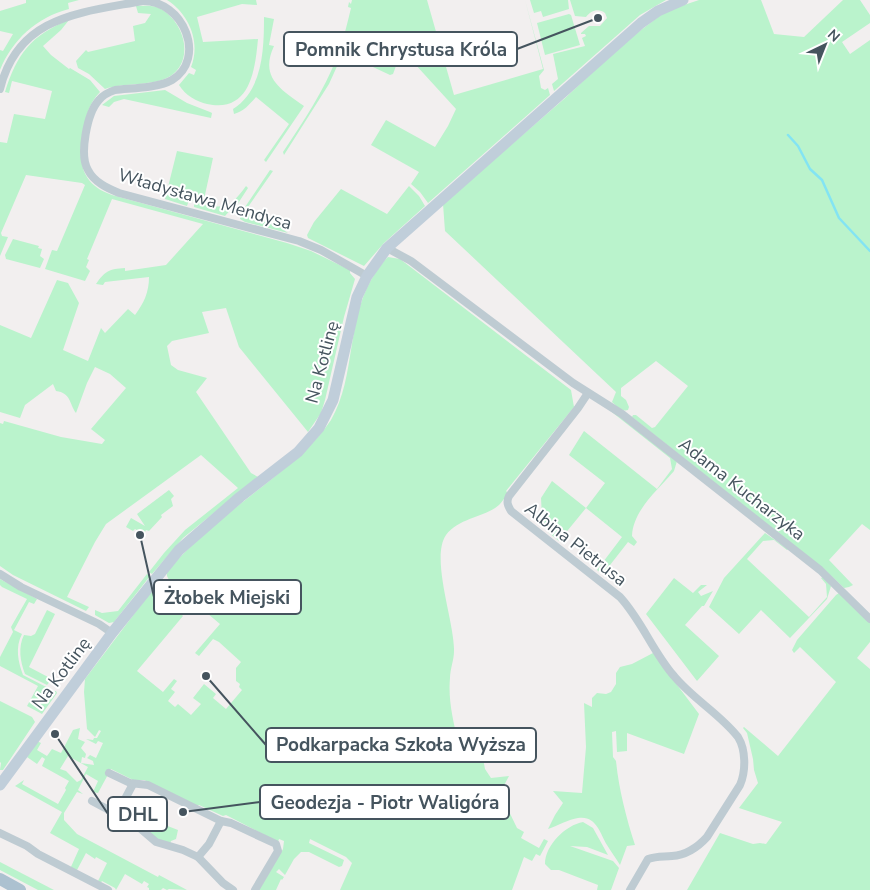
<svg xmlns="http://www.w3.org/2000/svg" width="870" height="890" viewBox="0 0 870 890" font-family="'Nunito Sans',sans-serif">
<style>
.green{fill:#baf3cc;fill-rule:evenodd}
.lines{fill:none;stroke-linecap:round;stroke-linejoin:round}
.stream{stroke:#83e4f3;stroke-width:2.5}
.street{stroke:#becbd2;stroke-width:8}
.secondary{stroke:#c0ceda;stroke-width:11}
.primary{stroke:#acc1d0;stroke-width:12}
.labels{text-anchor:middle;stroke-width:4;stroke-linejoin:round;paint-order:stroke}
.street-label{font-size:18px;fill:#45545e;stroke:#fff}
.leader{fill:none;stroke:#45545e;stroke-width:2}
.callout-dot{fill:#45545e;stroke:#fff;stroke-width:2}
.callout{fill:#fff;stroke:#45545e;stroke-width:2}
.callout-label{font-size:19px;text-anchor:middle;font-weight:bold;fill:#45545e}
</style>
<rect width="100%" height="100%" fill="#f2efef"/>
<g class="green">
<path d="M26,0H79L68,3L69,9C37,17 12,40 0,70V50L3,51L13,34L0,31V11L26,3Z"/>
<path d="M167,0H256L257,5L242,4L197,17L203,42L258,39C255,71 250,113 207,104C197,102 185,95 179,85L189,73L194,75L196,70L191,67C201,42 189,14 167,0Z"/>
<path d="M352,0H427L454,95L543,69L525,0L544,70L539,76L541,88L545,90L548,88L550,95L428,203L420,192L411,184L419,172L371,145L386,120L435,147L448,126L456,109L414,63L399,58L393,74L390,75L343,53L329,84L284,155L283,152C303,122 324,91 337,57C343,41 347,25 351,8L348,7L349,2L351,4Z"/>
<path d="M530,0H568L569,9L543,17L541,11L534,13Z"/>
<path d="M570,0H666L640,15L554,91L552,84L558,79L553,54L585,46L582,38L586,36L585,34H581V33L589,26H600L607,18L605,13C599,8 591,10 586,17L575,16Z"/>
<path d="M699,0H761L774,34L804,37L843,0H860L870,15V23L842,42L850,54L870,40V530L862,524L829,560L853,585L849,587L844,588L825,570L632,417L633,415H636L652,428L655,427L688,386L656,361L621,388V396L626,400L629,407L628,410C622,412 616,406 612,402L616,392L445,231L443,204L564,99L624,43L666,11Z"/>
<path d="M136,6C143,6 152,5 159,8C182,19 196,57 172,75C155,87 124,82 105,89L89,74L78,68L76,61L86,50L88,52L135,41L133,26L145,23L151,14L138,13Z"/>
<path d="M569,14L571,15L580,45L545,55L537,23Z"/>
<path d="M264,17L274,19L269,45L274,46C259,78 282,90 304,106L266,162L264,160L289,124L256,97C249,105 244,111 234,114L233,109C263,90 264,49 264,17Z"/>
<path d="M69,20L61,30L43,46L51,55L69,69L70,68L90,80L100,92C89,103 86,116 83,131C78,161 80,184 112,195L287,243L311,251L350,270V273L355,279L344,317L325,400L321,413L308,432L239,347L226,308L202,312L209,333L172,341L167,346L171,365L178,370L207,378L196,392L251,473L258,477L183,538L152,574L149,572L164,553L185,530L238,488L201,455L106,524L95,542L67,597L89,607L86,611L13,575L0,566V423L3,424L4,421L61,437L102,444L105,440L91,429L126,388L110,374L95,367L87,383L76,413C69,403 71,393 56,391L53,384L25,405L20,418L0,412V325L31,338L57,280L68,283L79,303L63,350L88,361L101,328L105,333L128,309L135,315C144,303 149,292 149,277L105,282L103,285L96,284C105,271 109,269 125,268V271L166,265L203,224L112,199L87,259L89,260L86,267L90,271L85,281L45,269L52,250L57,251L85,185L82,183L26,175L1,233L2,236L8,237L0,256V142L7,143L14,114L45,119L52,91L12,81L9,93L5,92C17,54 31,35 69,20Z"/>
<path d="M165,90L187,103L210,112L212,113L211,118L124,99L114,102L109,107L102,105L114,96Z"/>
<path d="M177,151L213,158L203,204C227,210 232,205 246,186L248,188L235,208L233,207L225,216L194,207V201L189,200L187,206L165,199Z"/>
<path d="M270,170L273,171L248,207L250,218L285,227V231L288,233L245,222L240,219L241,213Z"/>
<path d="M409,186L419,196L425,206L384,243L364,266L308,238L307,235L314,222L341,189L387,214Z"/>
<path d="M13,239L39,246L38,248L42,249L40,256L44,259L40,268L6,259L5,255Z"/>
<path d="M388,257L400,259L571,390L574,407L506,491L508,493C505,497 502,502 499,505C484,518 460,517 446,535C430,558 455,623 454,651C454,660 450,669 450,678C448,700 453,720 458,742L482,753L485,769L491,778L509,776L500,793L517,828L524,832L521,838L539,848L544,839L548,841L540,856L536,854L532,861L524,857L512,890H340L352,863L346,857L310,839L309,843L344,860L342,866L339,867L309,852H301L294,859L285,875L279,869L276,872L284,877L282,880L281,879L276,890H259L283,849L284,841L279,839L278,842L226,815L223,816L199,805L197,806L153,784L144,780H133L111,769L98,793L93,792L98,781L86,774L78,790L83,794L77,792L64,813V820L77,834L158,877L159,875L187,890L169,889L167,890L163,888L161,890H149V888L147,887L149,884L144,881L142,884L125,874L116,890L115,888L102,881L100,884L98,881L107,863L96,857L95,859L86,853L77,870L75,871L70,869L79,849L50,833L62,812L15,786L24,780L22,784L58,804L66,790L65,788L69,781L42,766L45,759L42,757L37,764L27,757L37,741L41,743L37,750L47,756L52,749L61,753L73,730L80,728L78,739L85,742L81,748L86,754L85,758L82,757L81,763L94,765L93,761L87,758L90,755L96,758L103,743L98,741L96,744L86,739L93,740L94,738H97L101,731L99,730L95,737L87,729L84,692L85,679L153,589L157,587L182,606L181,614L183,616L137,671L163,692L174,679L177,681L171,689L175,692L168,701L175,707L178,704L191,715L201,704L193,698L204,684L216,694L213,698L226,709L242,690L239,687L240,684L236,681V668L241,662L219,642L213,639L199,656L195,653L220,624L170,582L167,576V572C195,538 229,513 263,486C287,467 314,446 331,420C357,376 345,317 376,272C380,267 383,261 388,257ZM68,756L88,767L81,780L77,782L66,771L60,769Z"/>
<path d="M609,407L677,461L674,471C658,490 633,510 632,536L637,542L634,546L628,542L603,574L597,570L622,537L586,508L559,541L549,533L542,517L541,498L552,481L586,508L605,483L569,455L584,431L657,489L672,469L670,458L608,409Z"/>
<path d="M169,490L174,496L171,499L173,506L161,515L162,517L149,531L146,530L144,534L135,529L133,531L126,527L131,518L145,526L137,514Z"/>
<path d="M765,533L788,549L787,550L774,540L763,541L747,559L809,617L827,597L826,584L821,578L823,577L831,586L827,599L790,638L761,610L739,634L709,607L724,578Z"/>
<path d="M147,574L150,576L114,622L109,623L95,615V610L102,613L118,611Z"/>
<path d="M674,578L693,593L701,585H707L698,592L701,596L713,591L704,606H702L685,625L719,656L697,681L646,614Z"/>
<path d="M0,579L37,599L34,604L29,602L14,630L22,634C15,647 18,662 23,675L54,691H56L57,693L42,714L27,706L38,686L0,666V657L13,632L11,627L27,599L2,587L0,585Z"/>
<path d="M839,593L870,621V642L857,658L870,669V890H687L720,833L753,844L760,843L766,844L782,822L739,808L758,783L754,770L753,759L747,733L743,728L744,727L778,756L836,682L800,647L794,653L792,650L797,640L836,595Z"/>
<path d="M47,610L55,614L29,667L48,677V679L51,680L47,685L25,674C20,661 18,647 24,635L31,636L35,634Z"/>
<path d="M653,653L699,714L684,754L627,733V751L617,752L616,731L612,732L613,757L616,761C619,790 626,817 635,845L627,846L620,865C616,858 611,852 607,845C600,833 596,815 578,818C569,819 557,826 548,829L555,815L563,803L553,791L582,793L586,747L584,703L592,707V698L597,693L606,694L611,692L616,684V673L620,667L632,664Z"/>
<path d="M0,701L32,717L35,722L3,770H0L1,763L0,762Z"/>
<path d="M151,815L165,825L178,830L176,839L171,841L170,844L154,838L144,827Z"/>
<path d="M583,822L593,828L608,855L587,847L570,846L613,861L619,868L611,890H597L598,885L559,870H551L545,864C545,845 566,825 583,822Z"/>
<path d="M0,862L54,890H38L0,870Z"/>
</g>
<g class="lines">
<path class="stream" d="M788,135L798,146L810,169L822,180L839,218L870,251"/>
<g class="street">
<path d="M0,89C18,16 79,13 142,1C184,0 207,59 172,80C158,88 131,88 115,90C109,92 103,95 99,100C87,113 79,155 88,170C94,182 107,188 119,193L299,241L321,250L367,276"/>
<path d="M387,248L411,261L573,383L622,414L820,570L870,619"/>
<path d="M588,393L578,408L509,496C506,502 508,506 511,511L620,597C642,621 653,652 674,676C693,699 720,714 738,737C746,750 746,771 740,785L707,837C698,847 687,855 672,856C664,857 657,856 648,859L630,890"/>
<path d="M0,574L21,587L99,624L112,633"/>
<path d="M109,773L130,783L148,785L221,821L231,823L276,844L278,851L255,890"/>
<path d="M92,801L135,824L156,842L183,850L198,857L223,883L233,890"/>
<path d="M117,814L133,784"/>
<path d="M0,833L27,846L38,854L108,890"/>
<path d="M198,857L209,844L221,821"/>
</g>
<path class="secondary" d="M0,785L112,633L179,550L240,497L298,452L319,428L333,400L357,297L367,276L387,248L641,23L658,11L683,0"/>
<path class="primary" d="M0,879L20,890"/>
</g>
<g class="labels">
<g class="street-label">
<text transform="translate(205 199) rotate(16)" y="6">Władysława Mendysa</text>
<text transform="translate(322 362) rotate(-75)" y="6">Na Kotlinę</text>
<text transform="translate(742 489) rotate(38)" y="6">Adama Kucharzyka</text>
<text transform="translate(576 544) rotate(38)" y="6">Albina Pietrusa</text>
<text transform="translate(61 673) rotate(-53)" y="6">Na Kotlinę</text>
</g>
</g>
<path class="leader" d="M598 18L517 49M140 535L154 597M206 676L266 745M183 812L260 802M55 734L108 814"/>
<g class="callout-dot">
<circle cx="598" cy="18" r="5"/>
<circle cx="140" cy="535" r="5"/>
<circle cx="206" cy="676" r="5"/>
<circle cx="183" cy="812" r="5"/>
<circle cx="55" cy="734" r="5"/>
</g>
<g class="callout">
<rect x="284" y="32" width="233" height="34" rx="5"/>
<rect x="154" y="580" width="147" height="34" rx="5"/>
<rect x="266" y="728" width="270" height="34" rx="5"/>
<rect x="260" y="785" width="249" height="34" rx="5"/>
<rect x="108" y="797" width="59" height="34" rx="5"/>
</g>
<g class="callout-label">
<text x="401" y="56">Pomnik Chrystusa Króla</text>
<text x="227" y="604">Żłobek Miejski</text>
<text x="401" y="751">Podkarpacka Szkoła Wyższa</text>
<text x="385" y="809">Geodezja - Piotr Waligóra</text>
<text x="138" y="821">DHL</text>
</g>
<g transform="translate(825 45) rotate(43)" stroke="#ffffff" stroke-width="4" paint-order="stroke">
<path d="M0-4L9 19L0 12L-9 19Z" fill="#45545e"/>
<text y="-8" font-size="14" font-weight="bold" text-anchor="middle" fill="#45545e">N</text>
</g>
</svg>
